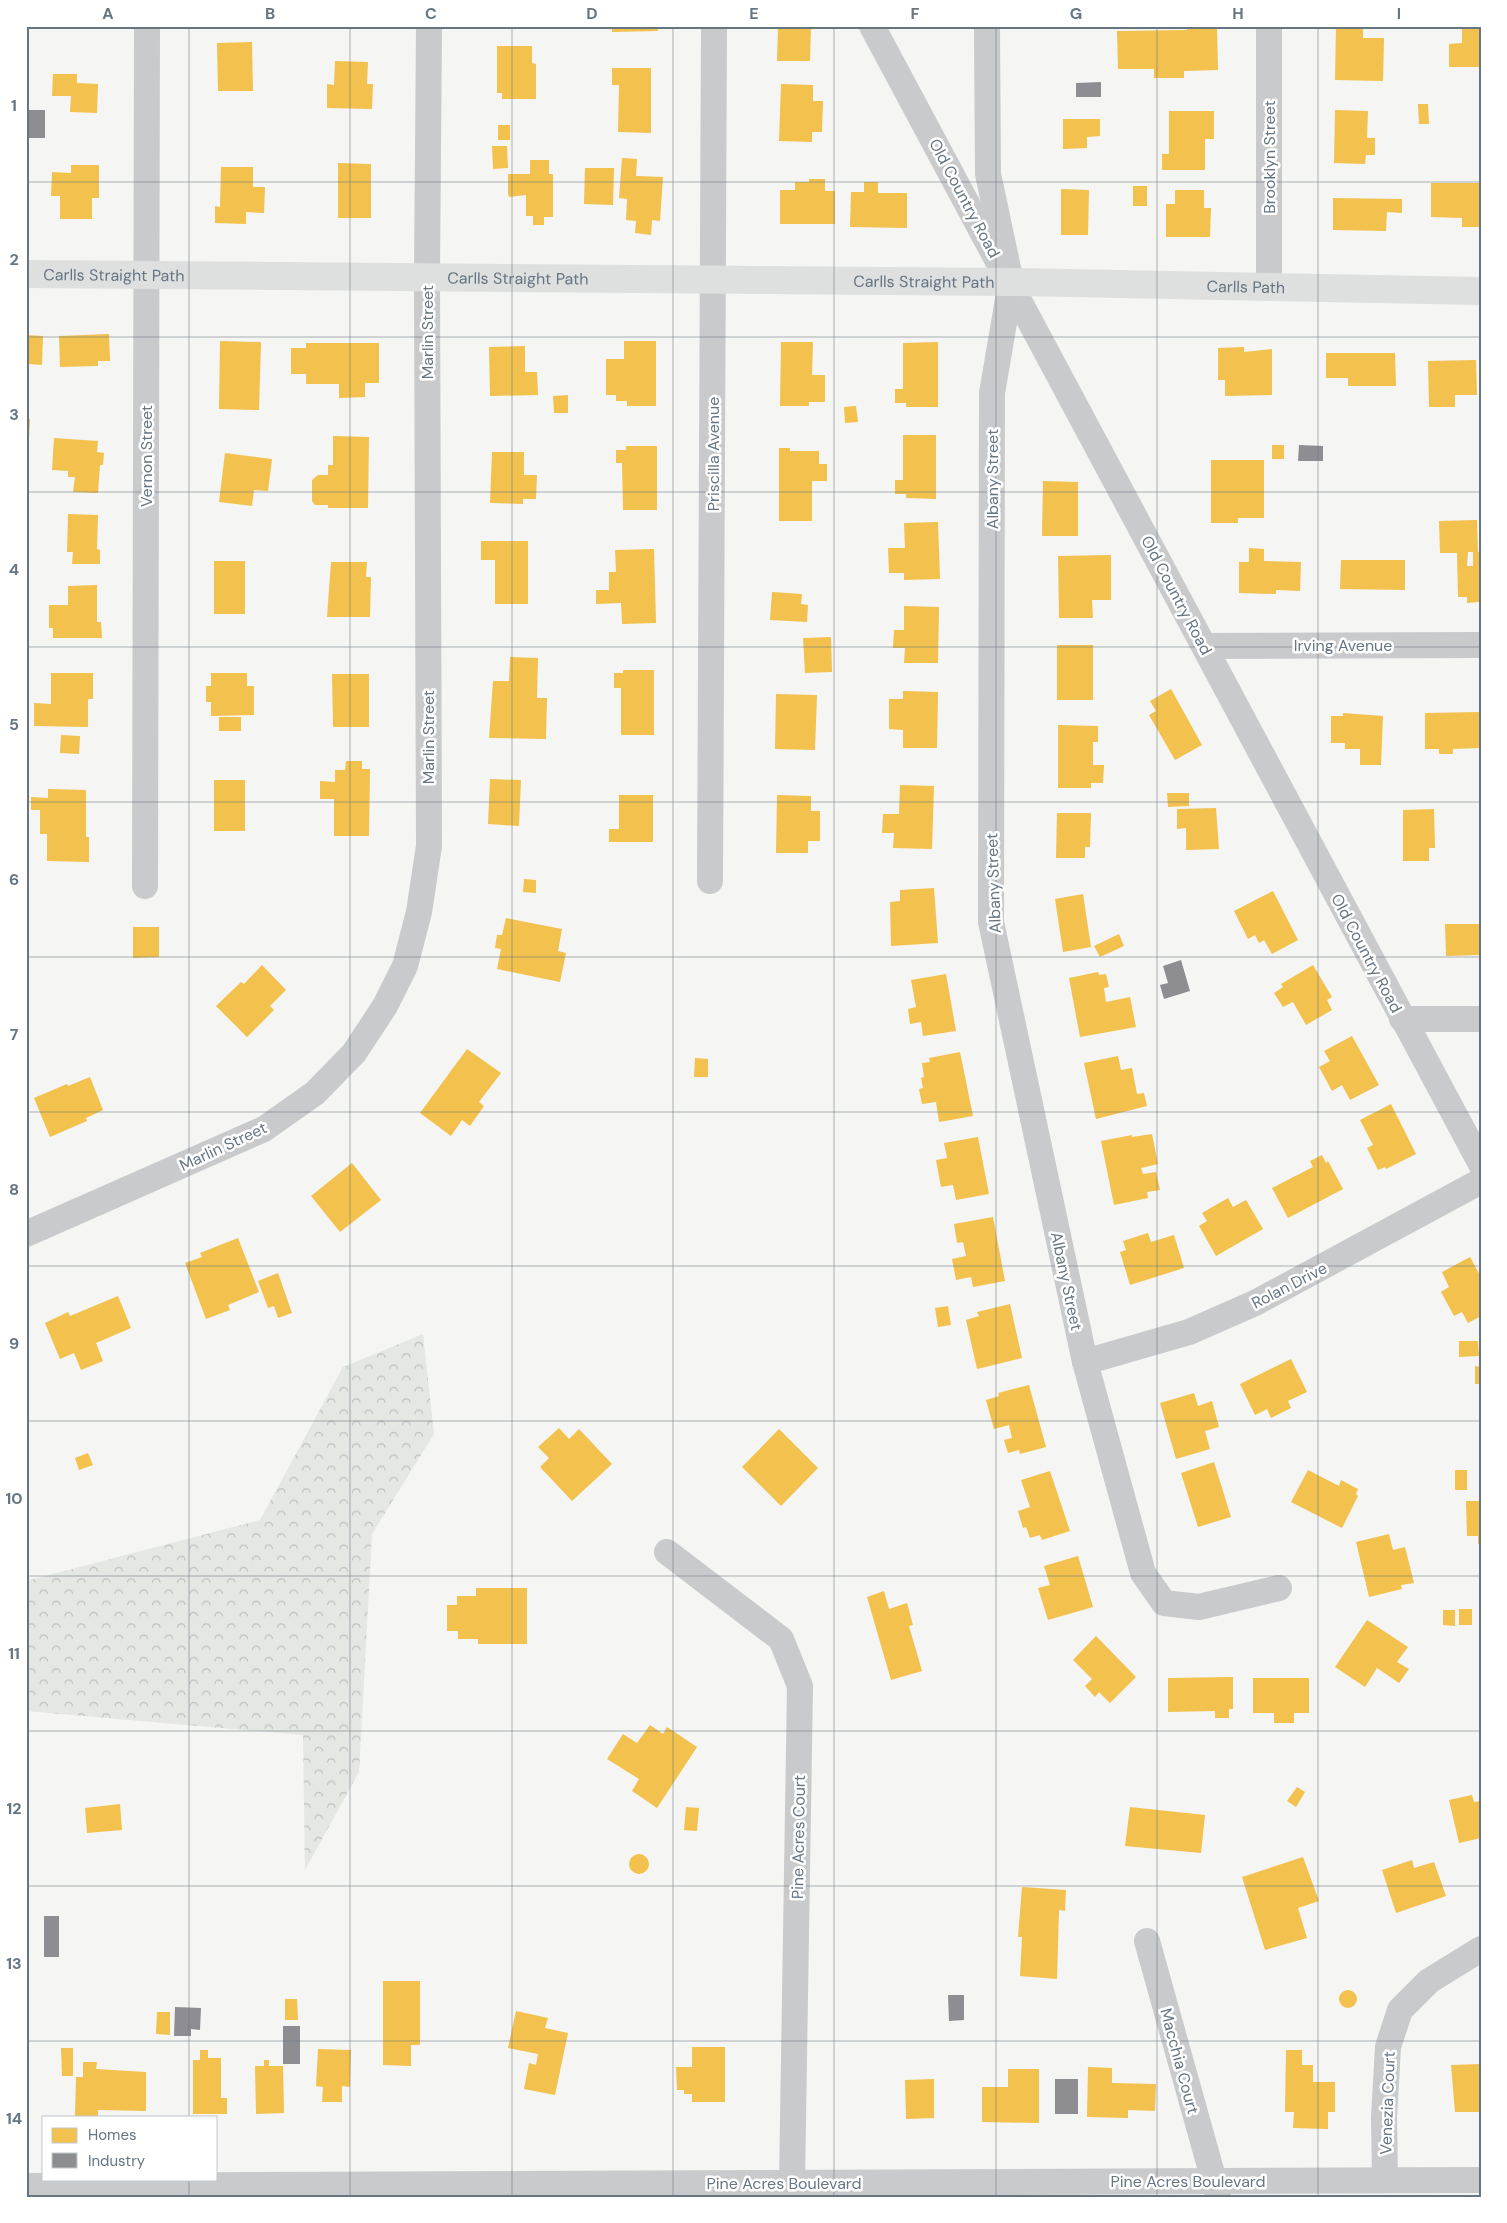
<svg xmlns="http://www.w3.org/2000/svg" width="1507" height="2223" viewBox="0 0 1507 2223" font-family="'DM Sans',sans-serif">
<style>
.forest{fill:url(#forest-crowns)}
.homes{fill:#f2c14e;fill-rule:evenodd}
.industry{fill:#8d8d92}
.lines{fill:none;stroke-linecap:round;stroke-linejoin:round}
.street{stroke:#c9cacb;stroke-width:26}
.secondary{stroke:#dedfdf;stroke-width:28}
.grid{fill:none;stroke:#667582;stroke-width:1;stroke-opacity:0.55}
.labels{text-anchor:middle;stroke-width:5;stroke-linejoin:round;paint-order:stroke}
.street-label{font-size:16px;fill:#667582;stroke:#fff}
.neatline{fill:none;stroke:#667582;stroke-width:2}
.grid-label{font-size:16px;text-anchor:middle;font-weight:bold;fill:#667582}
</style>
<defs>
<pattern id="forest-crowns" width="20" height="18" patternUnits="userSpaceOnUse" patternTransform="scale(1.25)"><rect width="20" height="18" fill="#e4e7e2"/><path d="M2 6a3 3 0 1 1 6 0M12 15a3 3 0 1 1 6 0" fill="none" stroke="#bdc0bd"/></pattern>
</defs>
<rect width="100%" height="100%" fill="#f5f5f3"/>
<path class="forest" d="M423,1334L434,1434L372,1534L359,1772L305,1870L303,1735L26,1711V1581L260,1520L343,1367Z"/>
<g class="homes">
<path d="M612,26H658V31L612,32Z"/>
<path d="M778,26H811L810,61H777Z"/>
<path d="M1187,26H1217L1218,70L1184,71V78H1154V69H1118L1117,31L1187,30Z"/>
<path d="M1336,26H1363V38H1384L1383,81L1335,80Z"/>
<path d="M1462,26H1481V67H1449V44L1462,43Z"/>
<path d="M252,42L253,91H218L217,43Z"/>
<path d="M497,46H532V63L536,64V99H502V93H497Z"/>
<path d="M335,61L368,62L367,84H373L372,109L327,108V84L334,85Z"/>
<path d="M612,68H651V133L618,132L619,85H612Z"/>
<path d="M53,74H77V83L98,84L97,113L70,112L71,96H52Z"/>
<path d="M781,84L813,85V101H823L822,132H812V142L779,141Z"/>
<path d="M1418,104H1428L1429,124H1419Z"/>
<path d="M1335,110L1368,111L1367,138H1375V155H1366L1365,164L1334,163Z"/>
<path d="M1169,111H1214V139H1205V170H1162V154H1169Z"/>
<path d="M1063,119H1100V136L1087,137V148L1063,149Z"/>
<rect x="498" y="125" width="12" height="15"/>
<path d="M492,146H507L508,168L493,169Z"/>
<path d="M622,158L637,159L636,176L663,177L660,221L652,220L651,235L635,233L636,221L626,220L627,199L619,198Z"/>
<path d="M530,160H549V174H553V217H544V225H533V216H526V195L509,197L508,194V174H530Z"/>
<path d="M338,163L371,164V218H338Z"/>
<path d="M71,165H99V198H92V219H60V196H51L52,172L71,173Z"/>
<path d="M221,167H253V187H265L264,213L246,212V224L215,223V206L220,207Z"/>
<path d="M585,168H614L613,205L584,204Z"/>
<path d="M809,179H825V191H835V224H780V190H795V182H809Z"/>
<path d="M864,182H878V193H907V228L850,227L851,192H864Z"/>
<path d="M1431,183H1481V227H1462V218L1431,217Z"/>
<rect x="1133" y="186" width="14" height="20"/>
<path d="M1061,189L1089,190L1088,235H1061Z"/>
<path d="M1175,190H1204V208H1211L1210,237H1166V204H1175Z"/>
<path d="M1333,198L1402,199V213L1387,212L1386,231L1333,230Z"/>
<path d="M109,334L110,361H98V366L60,367L59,336Z"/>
<path d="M26,335L43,336L42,365L28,364V378Z"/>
<path d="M220,341L261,342L259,410L219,409Z"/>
<path d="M624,341H656V406H627V401H616V395H606V359H624Z"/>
<path d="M781,342H813L812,375H825V402H809V406H780Z"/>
<path d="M938,342V407H906V403H895V389H903V343Z"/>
<path d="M306,343H379V383H365V397L339,398V384H306V374H291V348H306Z"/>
<path d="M525,346V372H537L538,395L490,396L489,347Z"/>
<path d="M1244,347V352L1272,349V395L1225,396V380H1218V348Z"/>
<path d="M1326,353H1395L1396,386H1348V378H1326Z"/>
<path d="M1476,360L1477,395H1455V407H1429L1428,361Z"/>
<path d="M568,395V413H554L553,396Z"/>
<path d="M856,406L858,422L845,423L844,407Z"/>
<path d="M26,419H30L29,439H26Z"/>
<path d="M903,435H936V499L906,498V494H895V480H903Z"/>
<path d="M333,436L369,437L368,508H328V505H315L312,501V480L318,475H328V465H333Z"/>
<path d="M54,438L98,441L97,452L104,453L103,465H100L98,493L73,492L75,477H68V471L52,470Z"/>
<rect x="1272" y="445" width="12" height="14"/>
<path d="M626,446H657V510H623L622,463H616V450H626Z"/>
<path d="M779,448H790V451H819V464H827V481H812V521H779Z"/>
<path d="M492,452H524V475H537L536,499H523V504L490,503Z"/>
<path d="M225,453L272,459L268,491L254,490L252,506L219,502Z"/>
<path d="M1211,460H1264V518H1238V523H1211Z"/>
<path d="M1043,481L1078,482V536H1042Z"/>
<path d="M68,514L98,515L97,549L100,550V564H72L73,552H67Z"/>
<path d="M1477,520L1478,552H1481V599L1479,602L1467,603V597H1458L1457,553H1440L1439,521ZM1468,552H1473V566H1467Z"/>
<path d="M938,522L940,579L904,580V573H889L888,548H905L904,523Z"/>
<path d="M481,541H528V604H495V560H481Z"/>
<path d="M1249,548L1264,549V561L1301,562L1300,591L1276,590V594L1239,593V562H1249Z"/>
<path d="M654,549L656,623L622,624L621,603L596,604V590H609V572H616L615,550Z"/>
<path d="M1111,555V600H1092L1093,618H1059L1058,556Z"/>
<path d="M1341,560H1405V590L1340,589Z"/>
<rect x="214" y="561" width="31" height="53"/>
<path d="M331,562H367L366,577H371L370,617H327Z"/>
<path d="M97,585V622H101L102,638H53V628H49V605H68V586Z"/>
<path d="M772,592L802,594L801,604L808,605L807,622L770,620Z"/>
<path d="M904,606L939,607L938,663H904L905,648H893L894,630H904Z"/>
<path d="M831,637L832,672L805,673L803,638Z"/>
<rect x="1057" y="645" width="36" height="55"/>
<path d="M510,657L538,658L537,698H547L546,739L489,738L493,681H509Z"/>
<path d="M623,670H654V735H621V688H614V673H623Z"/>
<path d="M51,673H93V699H88V727L34,726V703L51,704Z"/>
<path d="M211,673H247V686H254V715L211,716V702H206V686H211Z"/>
<path d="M332,674H369V727H333Z"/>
<path d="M1171,689L1202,745L1175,760L1149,715L1156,711L1150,701Z"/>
<path d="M903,691L938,692L937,748H903V730L889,729V699H903Z"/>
<path d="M776,694L817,695L815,750L775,749Z"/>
<path d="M1481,712V748L1453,749V754H1439V749H1425V713Z"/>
<path d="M1343,713L1383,716L1381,765H1360V749H1345V743H1331V716H1343Z"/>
<rect x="219" y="717" width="22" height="14"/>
<path d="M1058,725L1098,726V742H1093V765H1104L1103,783H1091V788H1058Z"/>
<path d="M61,735L80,736L79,754L60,753Z"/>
<path d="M346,761H362V769H370L369,836H334V799H320V781L335,782V770H345Z"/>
<path d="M490,779L521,780L519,826L488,824Z"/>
<rect x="214" y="780" width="31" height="51"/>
<path d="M900,785L934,786L932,849L893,848L894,833H882L883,814H899Z"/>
<path d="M48,789L86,790V837H89V862L47,861V834H40V810H31V797L48,798Z"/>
<path d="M1167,793H1189V806L1168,807Z"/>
<path d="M619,795H653V842H609V829H619Z"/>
<path d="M777,795L811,796V811H820V841H808V853H776Z"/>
<path d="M1216,808L1219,849L1186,850V828L1177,829V809Z"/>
<path d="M1434,809L1435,848H1429V861H1403V810Z"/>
<path d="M1057,813H1091L1090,847H1085V858H1056Z"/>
<path d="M524,879L536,880V893L523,892Z"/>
<path d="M934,888L938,943L891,946L890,902L900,901V890Z"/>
<path d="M1273,891L1298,940L1272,954L1264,940L1259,943L1255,935L1248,939L1234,911Z"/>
<path d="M1083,894L1091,947L1063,952L1055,899Z"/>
<path d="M506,918L562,929L558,951L566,953L560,982L497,969L501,949L495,948L497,935H502Z"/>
<path d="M1445,924H1481V955L1446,956Z"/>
<path d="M133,927H159V957L133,958Z"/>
<path d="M1119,934L1124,946L1100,957L1094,946Z"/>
<path d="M262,965L286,990L270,1006L274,1010L247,1037L216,1006L241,982L244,984Z"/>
<path d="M1313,965L1332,997L1327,1000L1332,1010L1306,1025L1293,1002L1283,1007L1274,993L1283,987L1281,984Z"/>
<path d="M1098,972L1099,975L1106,974L1109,987L1104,988L1106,1002L1130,997L1136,1027L1080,1037L1069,978Z"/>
<path d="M946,974L956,1031L923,1036L921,1022L910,1024L908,1009L916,1007L911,980Z"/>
<path d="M1352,1036L1379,1085L1350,1100L1342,1085L1332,1091L1319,1067L1330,1061L1324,1051Z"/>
<path d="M467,1049L501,1073L479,1102L484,1106L470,1126L462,1120L451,1136L420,1113Z"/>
<path d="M960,1052L973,1116L939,1122L936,1102L922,1104L919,1089L923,1088L921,1078L924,1077L922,1063L930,1062L929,1058Z"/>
<path d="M1118,1056L1121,1070L1132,1068L1137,1094L1144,1093L1147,1106L1096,1119L1084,1063Z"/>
<path d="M695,1058L708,1059V1077H694Z"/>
<path d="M90,1077L103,1110L86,1118L87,1121L50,1137L34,1098L67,1084L68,1086Z"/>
<path d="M1391,1104L1416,1154L1386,1169L1385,1167L1378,1170L1367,1148L1373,1145L1360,1120Z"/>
<path d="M1152,1134L1158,1164L1141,1168L1143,1174L1156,1172L1160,1190L1147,1192L1148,1198L1114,1205L1101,1141L1132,1135V1137Z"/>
<path d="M978,1137L989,1194L956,1200L953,1185L941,1187L936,1160L947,1158L944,1143Z"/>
<path d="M1322,1155L1326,1163L1328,1161L1343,1189L1288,1218L1272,1188L1313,1167L1310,1161Z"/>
<path d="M352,1163L381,1200L340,1232L311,1196Z"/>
<path d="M1228,1198L1233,1207L1246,1200L1263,1229L1216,1256L1199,1226L1207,1221L1202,1213Z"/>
<path d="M993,1217L1005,1281L973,1287L971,1277L956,1280L952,1259L966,1256L963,1242L957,1243L954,1224Z"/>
<path d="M1148,1233L1151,1242L1174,1235L1184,1268L1130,1285L1120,1252L1126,1250L1123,1241Z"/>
<path d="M238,1238L259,1292L228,1305L230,1310L206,1319L185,1263L202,1257L200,1253Z"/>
<path d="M1470,1257L1481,1277V1316L1468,1323L1462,1312L1454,1316L1441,1292L1449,1287L1442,1272Z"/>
<path d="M278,1273L292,1313L278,1318L274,1306L268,1308L258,1281Z"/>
<path d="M118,1296L131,1328L96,1343L103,1361L81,1370L74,1353L60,1359L45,1323L68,1312L70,1316Z"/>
<path d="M1010,1304L1022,1358L977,1369L966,1320L979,1316L977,1312Z"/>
<path d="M948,1306L951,1325L938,1327L935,1308Z"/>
<path d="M1459,1341H1478L1479,1356L1459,1357Z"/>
<path d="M1291,1359L1307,1392L1288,1401L1291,1408L1271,1418L1267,1409L1255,1415L1240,1384Z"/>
<path d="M1475,1366L1481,1367V1384H1475Z"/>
<path d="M1029,1385L1046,1447L1020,1454L1019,1450L1008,1453L1004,1440L1012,1438L1009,1425L994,1429L986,1400L999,1396L998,1393Z"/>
<path d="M1194,1393L1198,1406L1212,1401L1219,1427L1205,1431L1210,1449L1176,1459L1160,1403Z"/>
<path d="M559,1428L569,1439L579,1429L612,1464L572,1501L540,1467L549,1458L538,1447Z"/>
<path d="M779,1429L818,1468L781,1506L742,1467Z"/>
<path d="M88,1453L93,1465L79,1470L75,1458Z"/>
<path d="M1214,1462L1231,1517L1198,1527L1181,1473Z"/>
<path d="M1308,1470L1339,1486L1341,1480L1358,1489L1356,1494L1358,1496L1342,1528L1291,1502Z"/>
<rect x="1455" y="1470" width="12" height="20"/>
<path d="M1050,1471L1070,1531L1042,1540L1040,1535L1030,1538L1026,1527L1023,1528L1018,1511L1030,1507L1021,1480Z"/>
<path d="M1466,1501H1481V1544H1478V1536H1467Z"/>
<path d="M1389,1534L1393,1550L1405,1547L1414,1583L1401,1585L1402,1589L1369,1597L1356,1542Z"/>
<path d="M1078,1556L1093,1607L1048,1620L1038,1588L1050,1585L1044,1566Z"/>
<path d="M476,1588H527V1644H478V1639H458V1631H447V1605H457V1596H476Z"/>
<path d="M884,1591L889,1609L907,1603L913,1625L909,1626L922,1671L891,1680L867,1597Z"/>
<rect x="1459" y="1609" width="13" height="16"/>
<path d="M1443,1610H1455V1626L1443,1625Z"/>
<path d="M1367,1620L1408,1647L1397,1662L1409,1669L1399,1683L1377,1668L1365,1687L1335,1667Z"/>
<path d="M1096,1636L1136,1677L1110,1703L1099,1692L1095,1697L1085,1686L1092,1679L1073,1660Z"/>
<path d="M1233,1677V1709H1229V1718H1215V1711L1168,1712V1678Z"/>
<path d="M1253,1678H1309V1713H1294V1723H1274V1713H1253Z"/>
<path d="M650,1725L663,1734L667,1727L697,1747L657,1808L632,1791L639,1779L607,1759L623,1734L637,1743Z"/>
<path d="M1297,1787L1305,1792L1296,1807L1287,1801Z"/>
<path d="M1472,1795L1474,1802L1481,1801V1838L1459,1843L1449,1800Z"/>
<path d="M120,1804L122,1830L87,1833L85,1808Z"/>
<path d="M686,1807L699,1808L697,1831L684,1830Z"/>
<path d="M1130,1807L1205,1815L1201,1853L1125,1846Z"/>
<circle cx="639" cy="1864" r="10"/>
<path d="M1303,1857L1319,1901L1298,1908L1307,1938L1265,1950L1242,1877Z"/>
<path d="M1412,1860L1414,1868L1434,1862L1446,1896L1396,1913L1382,1870Z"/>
<path d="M1022,1887L1066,1890L1065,1911L1059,1910L1057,1979L1020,1976L1022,1937H1018Z"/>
<path d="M383,1981H420V2045H411V2066L383,2065Z"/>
<circle cx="1348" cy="1999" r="9"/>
<path d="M285,1999H297L298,2020H285Z"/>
<path d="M516,2011L548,2018L545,2028L568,2033L555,2095L524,2089L529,2063L536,2065L538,2054L508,2048Z"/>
<path d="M157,2012H170V2035L156,2034Z"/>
<path d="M692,2047H725V2102H692V2094H684V2090H677L676,2067H692Z"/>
<path d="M61,2048H73V2076H62Z"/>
<path d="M318,2049L351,2050L350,2087L342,2086V2102H322L323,2087L316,2086Z"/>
<path d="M200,2050H208V2058H221V2098H227V2114H193V2060H200Z"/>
<path d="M1286,2050H1302V2065H1313V2082H1335V2112H1328V2129L1293,2128L1294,2112H1285Z"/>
<path d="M264,2060H269V2066H283L284,2113L256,2114L255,2066H264Z"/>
<path d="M83,2062H97L96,2069L146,2072V2111L98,2110V2116H75L76,2077H83Z"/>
<path d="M1481,2064V2112H1455L1451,2065Z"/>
<path d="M1088,2067L1112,2068V2083L1156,2084L1155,2111L1128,2110V2118L1087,2117Z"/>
<path d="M1008,2069H1039V2123L982,2122V2087H1008Z"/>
<path d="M934,2079V2118L906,2119L905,2080Z"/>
</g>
<g class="industry">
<path d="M1101,82V97H1076V83Z"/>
<rect x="26" y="110" width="19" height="28"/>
<path d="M1299,445L1323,446V461H1298Z"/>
<path d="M1181,960L1190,991L1164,999L1160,985L1168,983L1163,966Z"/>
<rect x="44" y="1916" width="15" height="41"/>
<path d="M948,1995H964V2020L949,2021Z"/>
<path d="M175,2007L201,2008L200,2030L191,2029V2036H174Z"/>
<rect x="283" y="2026" width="17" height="38"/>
<rect x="1055" y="2079" width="23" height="35"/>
</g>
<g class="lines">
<g class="street">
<path d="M872,26L1481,1164"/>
<path d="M987,26L988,174L1011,282L992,393L991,922L1085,1362L1143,1573L1164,1603L1199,1607L1279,1588"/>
<path d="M1269,26V288"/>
<path d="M1205,646L1481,645"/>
<path d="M710,881L714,26"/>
<path d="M145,886L147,26"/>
<path d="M1402,1019H1481"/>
<path d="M26,1234L264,1129L315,1093L354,1053L385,1006L405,966L419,912L429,846L427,277L429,26"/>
<path d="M1085,1362L1189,1332L1255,1303L1481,1181"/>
<path d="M667,1552L781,1639L800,1686L792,2183"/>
<path d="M1147,1941L1218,2195"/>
<path d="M1385,2180L1384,2117L1388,2047L1400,2010L1429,1981L1481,1949"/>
<path d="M26,2186L1481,2180"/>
</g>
<path class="secondary" id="s1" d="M26,274L1011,282L1481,291"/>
</g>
<path class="grid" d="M189,26V2117M350,26V2197M512,26V2197M673,26V2197M834,26V2197M996,26V2197M1157,26V2197M1318,26V2197M26,182H1481M26,337H1481M26,492H1481M26,647H1481M26,802H1481M26,957H1481M26,1112H1481M26,1266H1481M26,1421H1481M26,1576H1481M26,1731H1481M26,1886H1481M26,2041H1481M189,2179V2197"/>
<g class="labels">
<g class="street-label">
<text transform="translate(1269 157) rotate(-90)" y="6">Brooklyn Street</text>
<text transform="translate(965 198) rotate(62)" y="6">Old Country Road</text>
<text dy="6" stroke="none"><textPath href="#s1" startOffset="88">Carlls Straight Path</textPath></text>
<text dy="6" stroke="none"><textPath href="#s1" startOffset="492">Carlls Straight Path</textPath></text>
<text dy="6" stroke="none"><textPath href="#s1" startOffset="898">Carlls Straight Path</textPath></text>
<text dy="6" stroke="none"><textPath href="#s1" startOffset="1220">Carlls Path</textPath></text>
<text transform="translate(427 332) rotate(-90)" y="6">Marlin Street</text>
<text transform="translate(713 454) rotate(-90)" y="6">Priscilla Avenue</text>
<text transform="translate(146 456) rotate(-90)" y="6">Vernon Street</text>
<text transform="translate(992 479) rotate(-90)" y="6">Albany Street</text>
<text transform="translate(1177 595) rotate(62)" y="6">Old Country Road</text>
<text x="1343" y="651">Irving Avenue</text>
<text transform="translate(428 737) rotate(-90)" y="6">Marlin Street</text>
<text transform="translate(993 883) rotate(-92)" y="6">Albany Street</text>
<text transform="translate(1367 953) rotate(62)" y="6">Old Country Road</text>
<text transform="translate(223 1146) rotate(-25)" y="6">Marlin Street</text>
<text transform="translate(1067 1281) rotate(78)" y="6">Albany Street</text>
<text transform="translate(1289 1285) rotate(-27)" y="6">Rolan Drive</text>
<text transform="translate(798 1837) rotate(-89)" y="6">Pine Acres Court</text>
<text transform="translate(1180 2061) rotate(75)" y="6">Macchia Court</text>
<text transform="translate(1387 2103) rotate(-88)" y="6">Venezia Court</text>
<text x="1188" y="2187">Pine Acres Boulevard</text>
<text x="784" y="2189">Pine Acres Boulevard</text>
</g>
</g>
<rect width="1507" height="2223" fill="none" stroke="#ffffff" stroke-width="55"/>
<rect x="42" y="2116" width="175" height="65" fill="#ffffff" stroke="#c2c8cd"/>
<rect x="52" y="2128" width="25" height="15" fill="#f2c14e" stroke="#c2c8cd"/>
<text x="88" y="2140" font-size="15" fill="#667582">Homes</text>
<rect x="52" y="2153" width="25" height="15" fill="#8d8d92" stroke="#c2c8cd"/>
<text x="88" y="2166" font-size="15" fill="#667582">Industry</text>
<rect x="28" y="28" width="1452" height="2168" class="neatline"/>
<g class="grid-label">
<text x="108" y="19">A</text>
<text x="270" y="19">B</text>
<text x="431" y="19">C</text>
<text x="592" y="19">D</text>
<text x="754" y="19">E</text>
<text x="915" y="19">F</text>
<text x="1076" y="19">G</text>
<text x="1238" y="19">H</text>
<text x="1399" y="19">I</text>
<text x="14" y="111">1</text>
<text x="14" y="265">2</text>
<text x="14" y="420">3</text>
<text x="14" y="575">4</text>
<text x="14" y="730">5</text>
<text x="14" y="885">6</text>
<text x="14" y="1040">7</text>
<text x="14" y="1195">8</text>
<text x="14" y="1349">9</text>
<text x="14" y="1504">10</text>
<text x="14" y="1659">11</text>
<text x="14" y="1814">12</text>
<text x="14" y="1969">13</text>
<text x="14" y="2124">14</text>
</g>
</svg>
